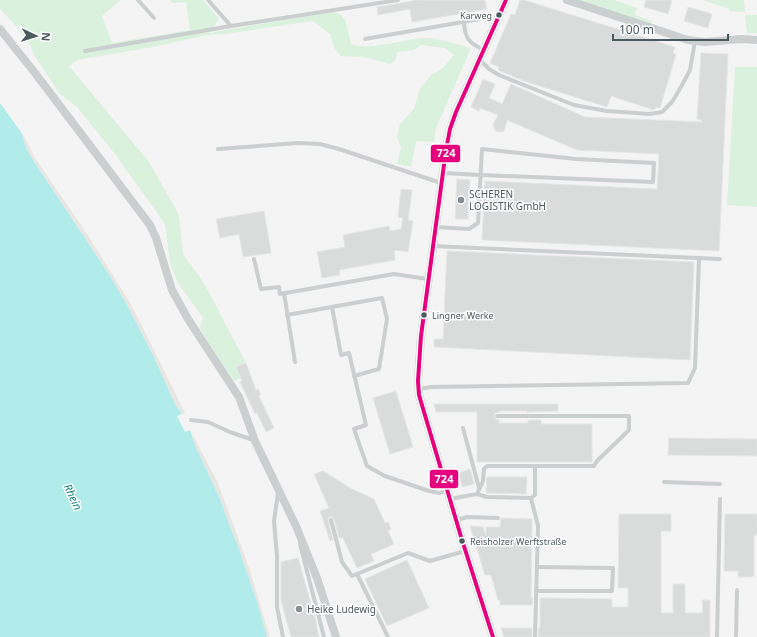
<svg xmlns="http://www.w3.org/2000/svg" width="757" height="637" viewBox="0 0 757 637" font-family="'Noto Sans',sans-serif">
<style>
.green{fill:#daf1de}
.sand{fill:#e8e5e2}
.water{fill:#b2ecea}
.building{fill:#dadcdc;stroke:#e5e6e6}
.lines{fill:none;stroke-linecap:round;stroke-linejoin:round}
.lane{stroke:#cbcfcf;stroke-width:4}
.street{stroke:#cbcfcf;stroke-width:8}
.bus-1-casing{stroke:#fff;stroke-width:7}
.bus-1{stroke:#e5007d;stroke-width:4}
.bus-dot{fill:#4b5a5f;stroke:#fff;stroke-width:1.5}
.poi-dot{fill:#869093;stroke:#fff;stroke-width:1.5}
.labels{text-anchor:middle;stroke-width:3;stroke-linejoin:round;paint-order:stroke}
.bus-label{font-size:9px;fill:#4b5a5f;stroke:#fff;text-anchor:start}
.poi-label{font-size:10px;fill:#4b5a5f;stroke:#fff;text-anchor:start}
.water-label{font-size:11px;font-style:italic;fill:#15827f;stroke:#fff}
.line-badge{stroke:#fff;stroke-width:1.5}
.badge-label{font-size:11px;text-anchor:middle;font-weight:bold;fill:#fff}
</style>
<rect width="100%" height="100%" fill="#f4f4f4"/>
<g class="green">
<path d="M0,0H121L102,16L112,43L190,30L186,2L173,3L170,0H203L219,19L209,33L318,14C347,6 346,22 351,44C370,52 408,37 428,38C441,39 459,45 471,48L436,128L434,142L416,141L411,167L397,164L401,148L397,136L400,124L414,109L420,89L431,75L443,68L454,55L445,48L421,45L414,50L397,52L396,59L390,64L364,57L341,56L335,49L330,34L313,21L224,34L207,35L153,47L77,60L69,66L149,162L179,215L183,254L204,283L246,363L236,367L241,378L234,381L209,343L200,327L203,318L178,283L170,263L165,224L115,154L77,107L60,94L34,55L31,47L16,26L0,9Z"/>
<path d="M580,0H614L637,8L635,15L652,21L651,26Z"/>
<path d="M703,0H744L745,12L729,11V9Z"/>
<path d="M745,15H757V33H747Z"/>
<path d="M735,67H757V207L727,205Z"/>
</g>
<g class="sand">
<path d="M21,132L23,134L35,158L87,234L132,306L185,413L182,414L175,404L154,357L127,305L110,276L35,163L27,150Z"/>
<path d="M190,430L217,481L228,510L249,568L270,637H267L259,608L237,543L229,524L220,499L195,445Z"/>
</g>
<path class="water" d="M0,103L21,132L27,150L35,163L110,276L127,305L154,357L175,404L182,414L177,416L185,432L190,430L195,445L220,499L229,524L237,543L259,608L267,637H0Z"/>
<g class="building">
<path d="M418,0H485L487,9L412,22L410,9L378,15L377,7Z"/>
<path d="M520,0H524L675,47L673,53L676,54L660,108L656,107L654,110L611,96L607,107L524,81L498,70L499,67L490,63L511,14L515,15Z"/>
<path d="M646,0H672L668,14L644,7Z"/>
<path d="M688,7L712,14L708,28L684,21Z"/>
<path d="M701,53L728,54L719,251L482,240L485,181L657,189L659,154L577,150L507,120L504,131L501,132L496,131L493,125L498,115L480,108L479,111L471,107L483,79L495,84L489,98L502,104L511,84L585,117L702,122L703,121L697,119Z"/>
<path d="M457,179L470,180L468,219H455Z"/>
<path d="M401,189L412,190L408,220L413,221L408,252L394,250L395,260L339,270L340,275L322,278L317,252L345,247L343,235L389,226L390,231L401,229L403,218L398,217Z"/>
<path d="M264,211L271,253L243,257L239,234L220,238L216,219Z"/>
<path d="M447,251L694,262L690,360L434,347V339H443Z"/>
<path d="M246,363L256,390L258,389L261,395L259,396L274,428L266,432L257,413L255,414L240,382L242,381L236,367Z"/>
<path d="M396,391L413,447L390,454L373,398Z"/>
<path d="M434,404H558V411L527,412V411H500L499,412L495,413L494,416L496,419L499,420V423H528V420H541V424H592V462H477V412H436Z"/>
<path d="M669,438L757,439V456L668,455Z"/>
<path d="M470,469L474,484L462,487L458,473Z"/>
<path d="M323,471L350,488L374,499L385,523L388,522L391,529L388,531L394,544L371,554L374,561L357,568L343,538H339L334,519L332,517H329L328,519L333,540L330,541L320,511L329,508L314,474Z"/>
<path d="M487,477H527L526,494L486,493Z"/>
<path d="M619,514H671V531H661V613H673V584H685V613H703L702,600H710V637H538L539,628H540V598L612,599V607H628V588H618Z"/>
<path d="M725,514H757V535H754V577H738V571H724Z"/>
<path d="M501,518L532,519L531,598H533L532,605H500V600H498L491,575H485L470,526L483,527L486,536V527H500Z"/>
<path d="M298,558L316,622L319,637H291L281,600V562Z"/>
<path d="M407,560L429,608L387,626L365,579Z"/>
<path d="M501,628H532V637H504Z"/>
</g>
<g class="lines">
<g class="lane">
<path d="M138,0L154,18"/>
<path d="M208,0L231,26L398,0"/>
<path d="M464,22C465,39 469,43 484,50"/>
<path d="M365,39L480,19"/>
<path d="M85,51L231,26"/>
<path d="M480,60L489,69L499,75L574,105L607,111L650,114L662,112L672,102L681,87L690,70L695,41"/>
<path d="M218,149L298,143L320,144L339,149L441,183"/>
<path d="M436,227L469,229L478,223L482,149L576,159L654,163L653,182L481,175L443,173"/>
<path d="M433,246L720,259"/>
<path d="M254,259L261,289L279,287L280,294L394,274L428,279"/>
<path d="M284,293L295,362"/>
<path d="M332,307L341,355L349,353L366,425L354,429L367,466L385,476L429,491L440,493L447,490"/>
<path d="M287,315L382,298L387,319L379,369L354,376"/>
<path d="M419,389L431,387L688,383L695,368L699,259"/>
<path d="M497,416H629V430L597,461L594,466H535"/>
<path d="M191,420L208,422L230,432L253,440"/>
<path d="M463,428L479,488"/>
<path d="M664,482L720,484"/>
<path d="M278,493L274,521L277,556V607L283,637"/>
<path d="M531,498L538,526L535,637"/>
<path d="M450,499L477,494L487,497L531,498L535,495V466H487L484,469L483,481L477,494"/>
<path d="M331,520L342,562L352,576L357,574"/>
<path d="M457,520L467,517L498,518"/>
<path d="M300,544L324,637"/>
<path d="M536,591H612L613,568L537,567"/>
<path d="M388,637L357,574L408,553L430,561L465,551"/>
<path d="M717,637L720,499"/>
<path d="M736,637L737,590"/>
</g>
<g class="street">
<path d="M567,0L688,40L705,42L742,39L757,40"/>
<path d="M0,29L35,73L150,225L156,238L172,290L188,319L239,397L255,441L296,526L317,578L336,637"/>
<path d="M493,637L462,540L419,395L418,381L421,336L446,150L450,129L456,112L506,0"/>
</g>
<defs>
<path id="bus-1" d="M493,637L462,540L419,395L418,381L421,336L446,150L450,129L456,112L506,0"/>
</defs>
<use href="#bus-1" class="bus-1-casing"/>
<use href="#bus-1" class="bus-1"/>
</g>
<g class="bus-dot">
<circle cx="499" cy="15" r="3.5"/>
<circle cx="424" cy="315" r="3.5"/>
<circle cx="462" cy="541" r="3.5"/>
</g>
<g class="poi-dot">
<circle cx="461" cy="200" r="4"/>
<circle cx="299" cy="609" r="4"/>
</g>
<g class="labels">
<g class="bus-label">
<text x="492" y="19" text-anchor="end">Karweg</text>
<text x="432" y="319">Lingner Werke</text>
<text x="470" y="545">Reisholzer Werftstraße</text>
</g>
<g class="poi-label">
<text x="469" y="198">SCHEREN<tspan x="469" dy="12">LOGISTIK GmbH</tspan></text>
<text x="307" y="613">Heike Ludewig</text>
</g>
<g class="water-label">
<text transform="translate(73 497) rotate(65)" y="4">Rhein</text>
</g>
</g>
<g class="line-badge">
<rect x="430" y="144" width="31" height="19" rx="4" fill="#e5007d"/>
<rect x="429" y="469" width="30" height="20" rx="4" fill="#e5007d"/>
</g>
<g class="badge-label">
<text x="446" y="157">724</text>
<text x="444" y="483">724</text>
</g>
<g transform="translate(36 36) rotate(94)" stroke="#ffffff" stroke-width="3" paint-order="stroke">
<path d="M0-3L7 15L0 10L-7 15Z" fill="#4b5a5f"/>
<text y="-6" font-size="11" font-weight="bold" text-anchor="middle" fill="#4b5a5f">N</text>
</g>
<path d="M613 34v6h115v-6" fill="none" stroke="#4b5a5f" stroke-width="2"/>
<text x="619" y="34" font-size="12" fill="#4b5a5f" stroke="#ffffff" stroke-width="3" paint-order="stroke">100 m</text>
</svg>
